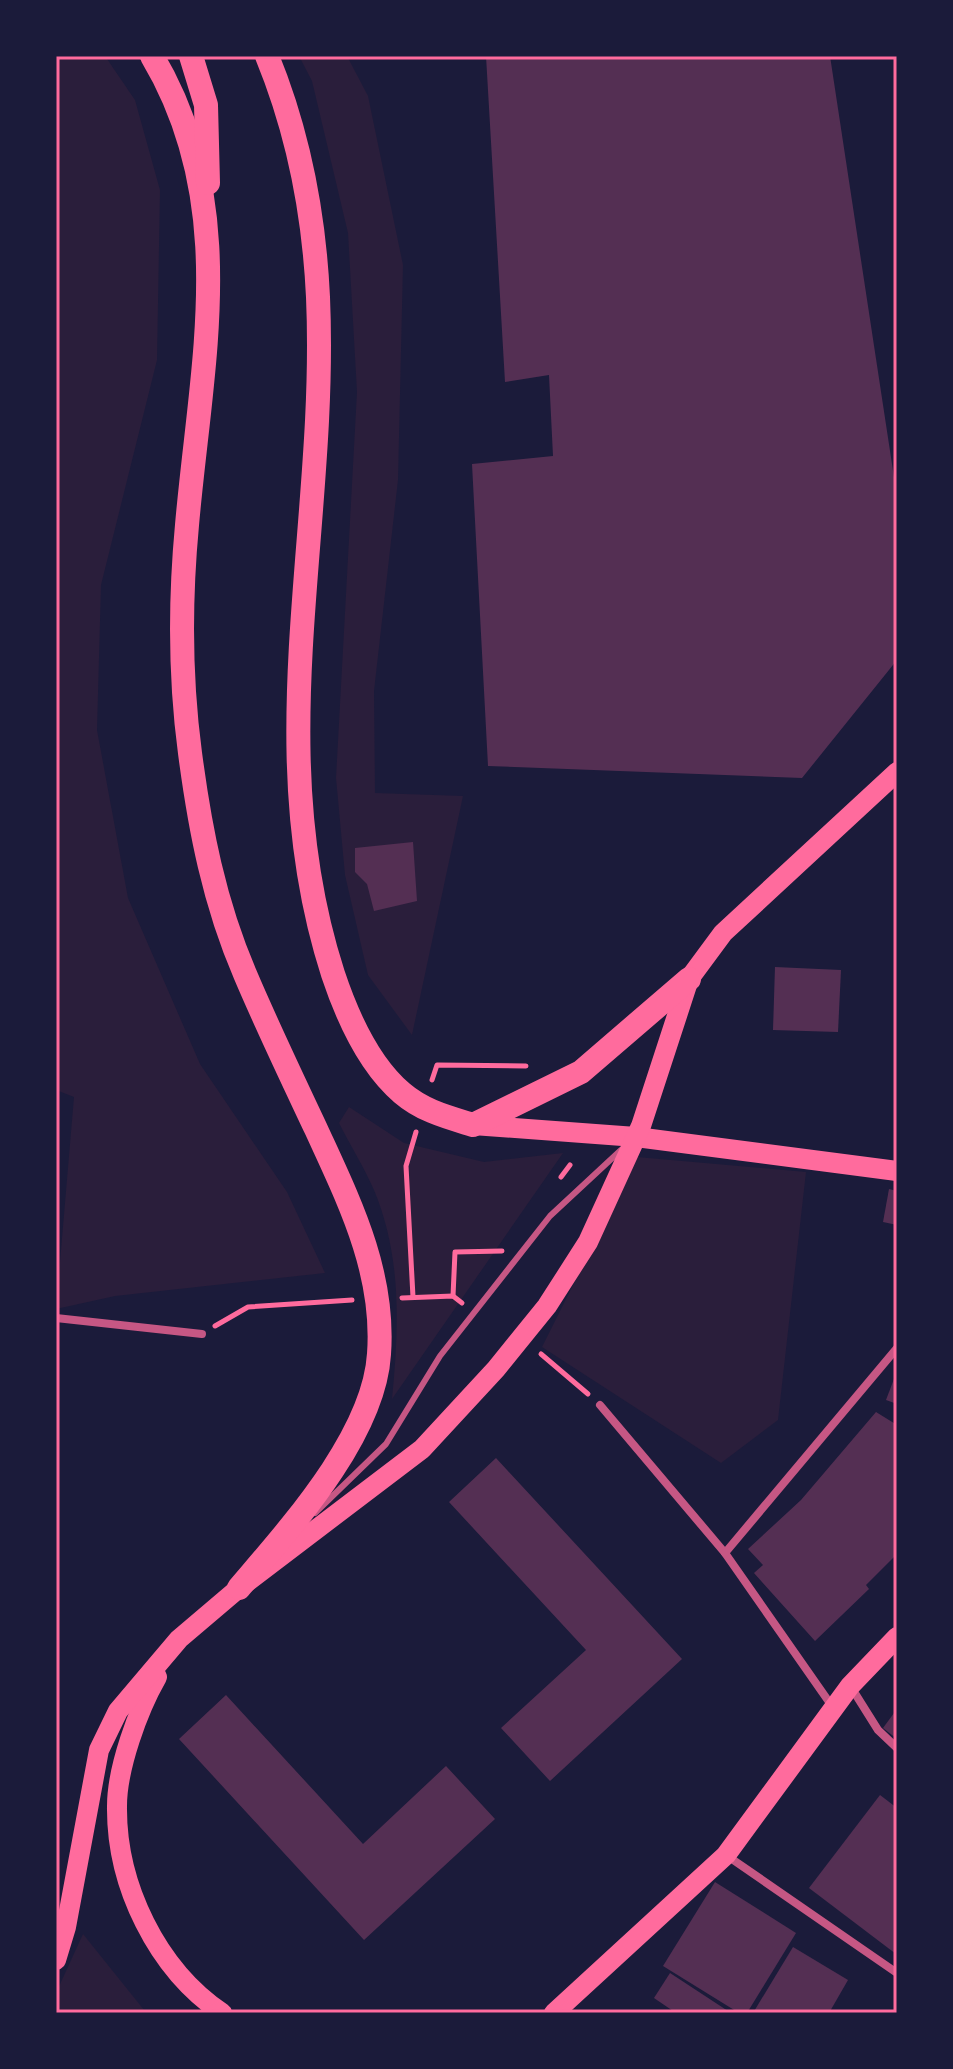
<svg xmlns="http://www.w3.org/2000/svg" width="953" height="2069" viewBox="0 0 953 2069" font-family="'PT Sans',sans-serif">
<style>
.green{fill:#2a1e3b}
.building{fill:#542f53}
.lines{fill:none;stroke-linecap:round;stroke-linejoin:round}
.path{stroke:#ff6b9d;stroke-width:5}
.service{stroke:#c65784;stroke-width:6}
.minor{stroke:#c65784;stroke-width:8}
.primary{stroke:#ff6b9d;stroke-width:20}
.motorway{stroke:#ff6b9d;stroke-width:24}
.neatline{fill:none;stroke:#ff6b9d;stroke-width:3}
</style>
<rect width="100%" height="100%" fill="#1b1b3a"/>
<g class="green">
<path d="M56,56H105L135,100L160,190L157,360L101,585L97,730L128,898L200,1064L287,1192L325,1273L115,1296L56,1309L74,1097L56,1090Z"/>
<path d="M299,56H347L368,96L403,265L398,480L374,691L375,793L463,796L412,1035L368,975L345,875L336,778L357,392L348,233L312,81Z"/>
<path d="M349,1107L404,1143L484,1162L563,1153L392,1399C399,1328 402,1257 374,1190C364,1167 350,1145 339,1123Z"/>
<path d="M637,1157L806,1172L778,1420L721,1463L542,1347Z"/>
<path d="M83,1934L144,2010L148,2013H56V1993Z"/>
</g>
<g class="building">
<path d="M486,56H830L897,497V660L802,778L488,766L472,464L553,456L549,375L505,382Z"/>
<path d="M413,842L417,901L374,911L367,884L355,872V848Z"/>
<path d="M775,967L841,970L838,1032L773,1030Z"/>
<path d="M889,1189L897,1191V1225L883,1222Z"/>
<path d="M897,1371V1404L886,1400Z"/>
<path d="M876,1412L897,1425V1554L866,1585L869,1589L815,1641L754,1573L763,1565L748,1549L801,1500Z"/>
<path d="M496,1458L682,1659L550,1781L501,1728L586,1650L449,1502Z"/>
<path d="M226,1695L363,1844L446,1766L495,1819L364,1940L179,1739Z"/>
<path d="M897,1709V1739L883,1728Z"/>
<path d="M880,1795L897,1808L896,1954L809,1888Z"/>
<path d="M715,1882L796,1933L747,2013H739L663,1966Z"/>
<path d="M793,1947L848,1980L829,2013H753Z"/>
<path d="M670,1973L731,2013H676L654,1998Z"/>
</g>
<g class="lines">
<g class="path">
<path d="M432,1080L437,1065L526,1066"/>
<path d="M561,1177L570,1165"/>
<path d="M453,1296L455,1252L502,1251"/>
<path d="M413,1297L406,1166L416,1132"/>
<path d="M402,1298L453,1296L462,1303"/>
<path d="M215,1326L248,1307L352,1300"/>
<path d="M541,1354L588,1394"/>
</g>
<path class="service" d="M315,1513L386,1444L440,1356L550,1216L621,1150"/>
<g class="minor">
<path d="M56,1318L202,1334"/>
<path d="M600,1405L725,1553L834,1709"/>
<path d="M725,1553L897,1348"/>
<path d="M851,1687L878,1730L897,1748"/>
<path d="M726,1855L897,1973"/>
</g>
<g class="primary">
<path d="M473,1125L636,1137L897,1171"/>
<path d="M157,1677C138,1710 117,1768 117,1806C116,1885 157,1969 222,2013"/>
<path d="M56,1960L66,1927L99,1750L118,1711L179,1639L239,1588L422,1449L496,1369L547,1306L588,1242L641,1126L689,979L723,933L897,772"/>
<path d="M554,2013L726,1855L850,1686L897,1637"/>
</g>
<g class="motorway">
<path d="M152,56C241,205 201,364 187,525C180,600 180,678 190,753C200,829 214,902 245,974C267,1026 292,1078 316,1129C349,1201 385,1272 379,1354C374,1436 290,1528 239,1588"/>
<path d="M191,56L206,105L208,183"/>
<path d="M267,56C299,134 314,212 318,297C328,528 259,745 333,974C347,1016 368,1064 402,1093C423,1111 447,1117 473,1125L581,1072L689,979"/>
</g>
</g>
<rect width="953" height="2069" fill="none" stroke="#1b1b3a" stroke-width="116"/>
<rect x="58" y="58" width="837" height="1953" class="neatline"/>
</svg>
